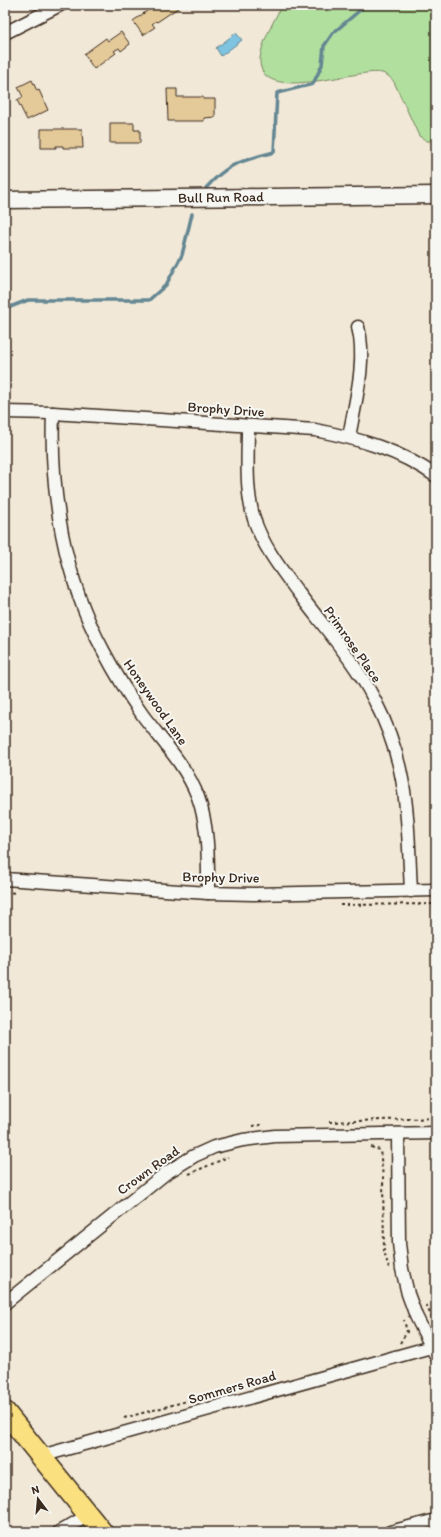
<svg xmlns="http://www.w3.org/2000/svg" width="441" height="1537" viewBox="0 0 441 1537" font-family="Itim,sans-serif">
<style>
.green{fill:#b0df9e;stroke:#76845e}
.water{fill:#7ec3df;stroke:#638692}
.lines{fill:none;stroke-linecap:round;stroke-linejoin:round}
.stream{stroke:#638692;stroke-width:3.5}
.building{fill:#e4c999;stroke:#3b2a1e}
.minor-casing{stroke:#3b2a1e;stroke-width:15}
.tertiary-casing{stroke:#3b2a1e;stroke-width:19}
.primary-casing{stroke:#3b2a1e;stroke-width:23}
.path{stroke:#3b2a1e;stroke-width:2;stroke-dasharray:3 3;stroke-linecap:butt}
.minor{stroke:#f6f6f2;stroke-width:12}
.tertiary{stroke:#f6f6f2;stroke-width:16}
.primary{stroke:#fbe080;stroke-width:20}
.labels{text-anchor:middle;stroke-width:4;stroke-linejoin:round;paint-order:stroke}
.street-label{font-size:14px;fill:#3b2a1e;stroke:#f6f6f2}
</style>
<rect width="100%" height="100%" fill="#f1e8d7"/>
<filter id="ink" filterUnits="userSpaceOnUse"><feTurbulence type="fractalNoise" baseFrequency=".025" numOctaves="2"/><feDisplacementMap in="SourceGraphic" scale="8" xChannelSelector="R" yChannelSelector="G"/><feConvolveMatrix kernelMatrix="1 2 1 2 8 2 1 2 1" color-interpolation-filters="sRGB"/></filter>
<g filter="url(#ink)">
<path class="green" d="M282,5H436V141H427L419,136L394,82C391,78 388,75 382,73C358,67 258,107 260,59C261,43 275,19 282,5Z"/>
<path class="water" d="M236,33L242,40L221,56L216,48Z"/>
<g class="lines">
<g class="stream">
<path d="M206,188C229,162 242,161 274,152L277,93L313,84L322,65L324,46L333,33L366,5"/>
<path d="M5,309L28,300H149L166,285L182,255L192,214"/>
</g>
</g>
<g class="building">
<path d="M150,5H176L178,8L157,22L156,21L152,24L155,27L143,35L133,21L147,11L146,8Z"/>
<path d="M121,32L130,44L121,51L119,48L114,51L116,53L94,69L84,54L106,38L108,41Z"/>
<path d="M32,80L37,91L39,90L48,110L27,120L17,100L23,97L18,87Z"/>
<path d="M167,89H177V97H203V99H215V117L204,118V121H168Z"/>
<path d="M110,123H134V130H140V143H110Z"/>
<path d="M41,129H82L83,148H63V146H56V148H41Z"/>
</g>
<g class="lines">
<defs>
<g id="minor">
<path d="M5,33L60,5"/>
<path d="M5,412L53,413L315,430C360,439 399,450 436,476"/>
<path d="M53,413C50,494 64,578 103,650C115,673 129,696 144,717C164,743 186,766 198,797C209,828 208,861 208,893"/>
<path d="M248,426C248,456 245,489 254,519C263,546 280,568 297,591C323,626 354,660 374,699C387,724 397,752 402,779C409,816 409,854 411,891"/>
<path d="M349,437C355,403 367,360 358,327"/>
<path d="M5,879L208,893L254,894L436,890"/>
<path d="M398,1134L399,1243L402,1269L408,1294L416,1316L436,1356"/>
<path d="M5,1303L166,1173L194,1156L214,1147L243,1140L275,1136L436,1133"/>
<path d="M41,1456L431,1347"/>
<path d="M59,1532L89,1515"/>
<path d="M390,1532L436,1520"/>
</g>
<path id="tertiary" d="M5,200L436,195"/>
<path id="primary" d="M5,1412L102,1532"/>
</defs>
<use href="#minor" class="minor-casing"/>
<use href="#tertiary" class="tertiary-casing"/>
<use href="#primary" class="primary-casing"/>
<g class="path">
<path d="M5,892L16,893"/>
<path d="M340,905L436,904"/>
<path d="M329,1122L436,1118"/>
<path d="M252,1126L261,1125"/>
<path d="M371,1147L380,1150L383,1177L384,1251L389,1268"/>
<path d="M189,1174L228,1157"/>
<path d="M426,1305L436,1326"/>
<path d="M5,1317L9,1314"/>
<path d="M400,1343L407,1332L404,1320"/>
<path d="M124,1418L235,1388"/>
</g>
<use href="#minor" class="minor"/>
<use href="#tertiary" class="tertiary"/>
<use href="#primary" class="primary"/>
</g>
</g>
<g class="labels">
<g class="street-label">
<text transform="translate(221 197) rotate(-1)" y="5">Bull Run Road</text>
<text transform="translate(226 409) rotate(4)" y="5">Brophy Drive</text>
<text transform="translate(353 644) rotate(55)" y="5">Primrose Place</text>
<text transform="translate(156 702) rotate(55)" y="5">Honeywood Lane</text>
<text transform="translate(221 877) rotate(1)" y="5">Brophy Drive</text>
<text transform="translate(148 1170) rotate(-36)" y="5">Crown Road</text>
<text transform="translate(232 1387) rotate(-16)" y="5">Sommers Road</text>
</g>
</g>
<rect width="441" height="1537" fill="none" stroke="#f6f6f2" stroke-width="20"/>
<rect x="10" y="10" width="421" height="1517" fill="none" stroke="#3b2a1e" stroke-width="1.5" filter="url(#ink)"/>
<g transform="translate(38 1499) rotate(344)" stroke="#f6f6f2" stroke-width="3" paint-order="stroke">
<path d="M0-3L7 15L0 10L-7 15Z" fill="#3b2a1e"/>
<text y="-6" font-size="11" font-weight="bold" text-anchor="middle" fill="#3b2a1e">N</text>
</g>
</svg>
